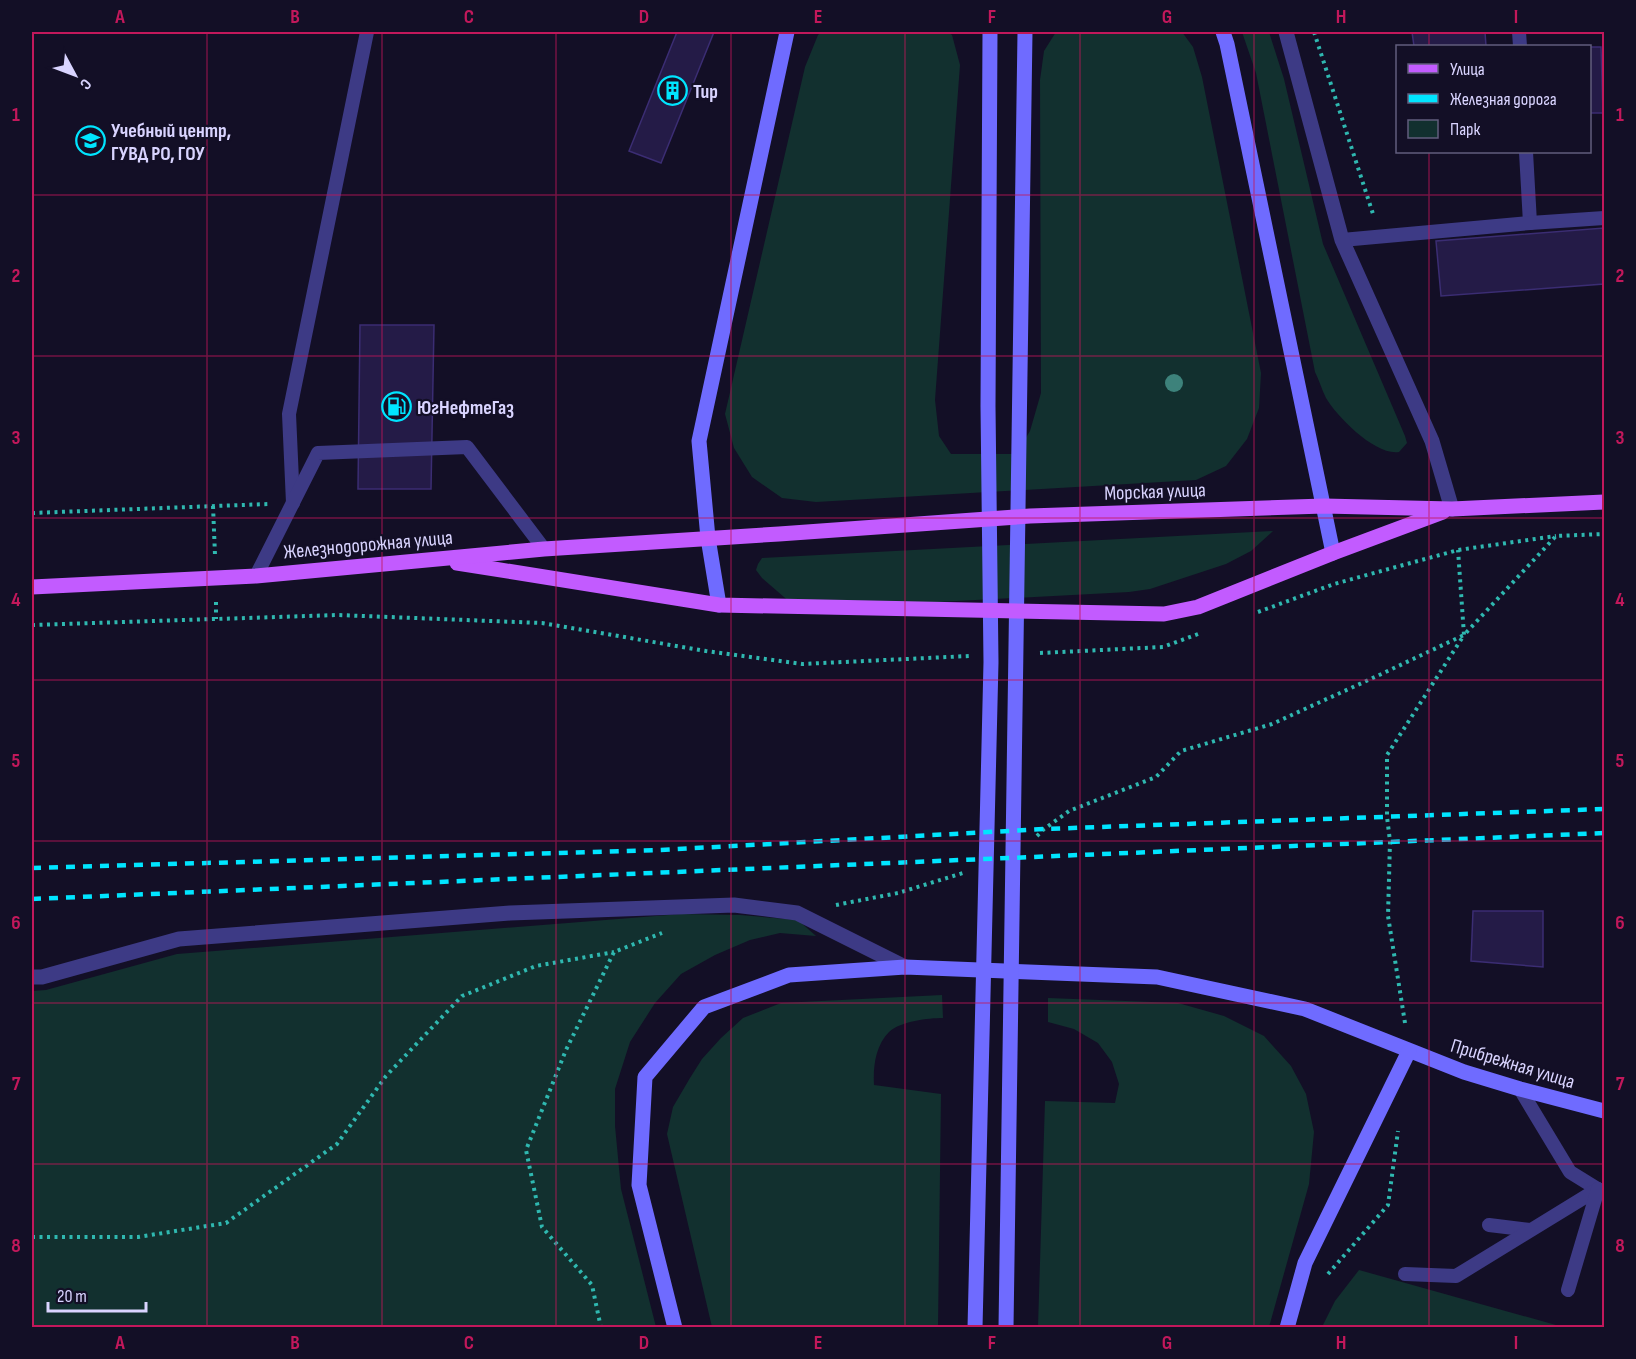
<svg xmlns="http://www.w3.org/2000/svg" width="1636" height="1359" viewBox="0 0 1636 1359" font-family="'Sofia Sans Condensed',sans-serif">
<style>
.green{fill:#12302f}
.building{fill:#241b47;stroke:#3b2d73;stroke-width:1.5}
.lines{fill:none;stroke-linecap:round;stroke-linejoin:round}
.path{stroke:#2fb8b0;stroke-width:4;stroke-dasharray:3 4.5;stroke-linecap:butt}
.service{stroke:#3d3a85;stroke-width:14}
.minor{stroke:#3d3a85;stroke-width:15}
.secondary{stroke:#6f6bff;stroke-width:15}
.primary{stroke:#c25bff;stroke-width:15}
.rail{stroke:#00e5ff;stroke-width:4.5;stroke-dasharray:9 8;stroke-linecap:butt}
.tree{fill:#3d827b}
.grid{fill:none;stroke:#c2185b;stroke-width:1.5;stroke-opacity:0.55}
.labels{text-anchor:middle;stroke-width:4.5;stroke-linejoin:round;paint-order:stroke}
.poi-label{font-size:20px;font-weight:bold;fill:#d9d4ff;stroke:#130f26;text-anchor:start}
.street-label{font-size:20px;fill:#d9d4ff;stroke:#130f26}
.neatline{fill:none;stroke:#c2185b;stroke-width:2}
.grid-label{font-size:20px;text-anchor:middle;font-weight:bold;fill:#c2185b}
</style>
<rect width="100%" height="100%" fill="#130f26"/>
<g class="green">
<path d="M821,32H948L952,35L960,65L935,400L939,436L951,454H1016L1030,431L1041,393L1040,80L1044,51L1056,32H1182L1193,47L1202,77L1261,373L1259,408L1247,439L1226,466L1196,480L816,502L782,498L752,477L734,448L725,414L805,67L818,35Z"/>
<path d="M1242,32H1269L1284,79L1323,244L1405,436L1407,443L1399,452C1376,456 1337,417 1326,398C1322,390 1319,380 1315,372L1256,73Z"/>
<path d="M1273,531L1251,551L1226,564L1150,589L1129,592L806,609L792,604L762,578L756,570L758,564L762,558Z"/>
<path d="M681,914L740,915L798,920L816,936L780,933L750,940L715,955L681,974L655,1003L630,1042L615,1089V1126L621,1189L656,1327H32V991L46,990L177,954Z"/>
<path d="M942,995L943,1018C928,1018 901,1021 889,1032C875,1046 873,1068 874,1085L941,1094L938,1327H712L667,1134L673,1107L690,1078L702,1059L721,1038L743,1018L781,1003Z"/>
<path d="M1048,998L1178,1003L1224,1016L1264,1036L1291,1066L1306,1094L1314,1132L1309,1184L1269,1327H1038L1045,1101L1115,1103L1119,1084L1112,1062L1098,1043L1074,1029L1048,1022Z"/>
<path d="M1359,1270L1563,1327H1322L1335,1301Z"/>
</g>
<g class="building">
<path d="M677,32H714L661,163L629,151Z"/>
<path d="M1412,32H1485L1486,46H1414Z"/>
<path d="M1590,47H1601L1603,113H1590Z"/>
<path d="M1604,228V284L1441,296L1436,241Z"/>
<path d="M360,325H434L431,489H358Z"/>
<path d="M1473,911H1543V967L1471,961Z"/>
</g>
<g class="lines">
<g class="path">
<path d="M1314,32L1373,214"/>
<path d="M213,506L215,555"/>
<path d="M32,513L268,504"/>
<path d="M216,602V619"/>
<path d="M1258,612L1334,584L1458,550L1556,536"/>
<path d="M32,625L338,615L542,623L706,651L802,664L969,656"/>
<path d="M1040,653L1163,647L1198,634"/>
<path d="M1037,836L1044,829L1069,811L1156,777L1181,751L1272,724L1375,677L1464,635L1556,536L1604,534"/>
<path d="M836,905L898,893L963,873"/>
<path d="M1405,1023L1388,916L1390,841L1387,817V755L1464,635L1458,550"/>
<path d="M32,1237H138L226,1223L337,1144L386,1076L462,996L536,966L614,952"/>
<path d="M1328,1274L1388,1205L1398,1131"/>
<path d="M601,1328L592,1285L542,1227L526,1150L566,1050L614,952L662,933"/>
</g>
<g class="service">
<path d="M1519,32L1520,46"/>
<path d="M1526,152L1530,223"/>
<path d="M1342,240L1530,223L1604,218"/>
<path d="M293,503L289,414L367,32"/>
<path d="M256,576L318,453L467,447L544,549"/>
<path d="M1520,1089L1570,1172L1604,1193"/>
<path d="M1489,1225L1530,1230"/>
<path d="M1405,1274L1456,1276L1598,1189"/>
<path d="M1568,1290L1598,1189"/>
</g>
<g class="minor">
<path d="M1286,32L1342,240L1432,441L1452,509"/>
<path d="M32,977H42L179,939L510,913L734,905L797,913L905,967"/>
</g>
<g class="secondary">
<path d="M1223,32L1227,44L1333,553"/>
<path d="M719,605L708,538L699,441L787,32"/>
<path d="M675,1328L639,1185L645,1077L704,1007L789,975L905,967L1157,977L1305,1009L1464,1072L1520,1089L1604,1111"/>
<path d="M975,1328L991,662L988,406L990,32"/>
<path d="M1006,1328L1025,32"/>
<path d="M1287,1328L1305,1263L1409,1051"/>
</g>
<g class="primary">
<path d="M457,563L719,605L1164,614L1198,607L1333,553L1443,512"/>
<path d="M32,587L256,576L544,549L779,534L1030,516L1324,506L1452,509L1604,502"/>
</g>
<g class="rail">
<path d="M32,868L660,850L1044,829L1604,809"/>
<path d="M32,899L1604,833"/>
</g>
</g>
<circle class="tree" cx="1174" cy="383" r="9"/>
<path class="grid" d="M207,32V1328M382,32V1328M556,32V1328M731,32V1328M905,32V1328M1080,32V1328M1254,32V1328M1429,32V46M1429,152V1328M32,195H1604M32,356H1604M32,518H1604M32,680H1604M32,841H1604M32,1003H1604M32,1164H1604"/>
<defs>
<symbol id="building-ring" viewBox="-11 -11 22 22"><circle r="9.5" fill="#130f26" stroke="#00e5ff" stroke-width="1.5"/><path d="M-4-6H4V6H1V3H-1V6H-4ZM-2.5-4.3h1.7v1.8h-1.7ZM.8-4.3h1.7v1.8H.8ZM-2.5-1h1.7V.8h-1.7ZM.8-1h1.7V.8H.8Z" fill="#00e5ff"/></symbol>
<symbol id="university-ring" viewBox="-11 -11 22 22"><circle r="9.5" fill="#130f26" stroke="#00e5ff" stroke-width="1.5"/><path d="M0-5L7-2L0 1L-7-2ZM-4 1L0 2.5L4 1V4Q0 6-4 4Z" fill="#00e5ff"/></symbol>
<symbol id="fuel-ring" viewBox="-11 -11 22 22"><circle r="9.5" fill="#130f26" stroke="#00e5ff" stroke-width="1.5"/><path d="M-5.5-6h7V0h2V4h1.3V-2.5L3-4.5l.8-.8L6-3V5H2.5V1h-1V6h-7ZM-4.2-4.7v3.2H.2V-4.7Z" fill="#00e5ff"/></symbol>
</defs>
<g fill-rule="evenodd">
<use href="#building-ring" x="656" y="74" width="33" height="33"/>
<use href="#university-ring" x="74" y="124" width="33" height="33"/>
<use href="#fuel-ring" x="380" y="390" width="33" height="33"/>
</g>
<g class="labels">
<g class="poi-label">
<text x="693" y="98">Тир</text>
<text x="111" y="137">Учебный центр,<tspan x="111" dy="23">ГУВД РО, ГОУ</tspan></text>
<text x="417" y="414">ЮгНефтеГаз</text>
</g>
<g class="street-label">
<text transform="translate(1155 491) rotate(-2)" y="7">Морская улица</text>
<text transform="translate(368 544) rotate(-5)" y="7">Железнодорожная улица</text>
<text transform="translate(1513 1063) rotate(17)" y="7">Прибрежная улица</text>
</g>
</g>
<rect width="1636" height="1359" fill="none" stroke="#130f26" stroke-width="66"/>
<rect x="1396" y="45" width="195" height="108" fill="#130f26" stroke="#625e7d" stroke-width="1.5"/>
<rect x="1408" y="64" width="30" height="9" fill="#c25bff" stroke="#625e7d" stroke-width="1.5"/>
<text x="1450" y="75" font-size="18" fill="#d9d4ff">Улица</text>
<rect x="1408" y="94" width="30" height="9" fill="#00e5ff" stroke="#625e7d" stroke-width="1.5"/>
<text x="1450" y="105" font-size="18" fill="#d9d4ff">Железная дорога</text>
<rect x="1408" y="120" width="30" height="18" fill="#12302f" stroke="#625e7d" stroke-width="1.5"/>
<text x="1450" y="135" font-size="18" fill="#d9d4ff">Парк</text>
<g transform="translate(75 75) rotate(131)" stroke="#130f26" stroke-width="4.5" paint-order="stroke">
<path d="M0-4.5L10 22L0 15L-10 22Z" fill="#d9d4ff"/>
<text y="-9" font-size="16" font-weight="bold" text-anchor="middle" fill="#d9d4ff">С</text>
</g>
<path d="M48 1302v9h98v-9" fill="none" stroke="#d9d4ff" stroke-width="3"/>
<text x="57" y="1302" font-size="18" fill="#d9d4ff" stroke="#130f26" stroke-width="4.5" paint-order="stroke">20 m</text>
<rect x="33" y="33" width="1570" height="1293" class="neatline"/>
<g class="grid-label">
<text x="120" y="23">A</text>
<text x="295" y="23">B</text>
<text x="469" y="23">C</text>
<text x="644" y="23">D</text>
<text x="818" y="23">E</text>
<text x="992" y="23">F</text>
<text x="1167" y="23">G</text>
<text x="1341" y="23">H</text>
<text x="1516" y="23">I</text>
<text x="16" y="121">1</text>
<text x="1620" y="121">1</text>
<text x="16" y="282">2</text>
<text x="1620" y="282">2</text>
<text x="16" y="444">3</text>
<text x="1620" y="444">3</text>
<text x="16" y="606">4</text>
<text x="1620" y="606">4</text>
<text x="16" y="767">5</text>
<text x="1620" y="767">5</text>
<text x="16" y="929">6</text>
<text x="1620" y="929">6</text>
<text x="16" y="1090">7</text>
<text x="1620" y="1090">7</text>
<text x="16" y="1252">8</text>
<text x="1620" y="1252">8</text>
<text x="120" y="1349">A</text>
<text x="295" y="1349">B</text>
<text x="469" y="1349">C</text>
<text x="644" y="1349">D</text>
<text x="818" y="1349">E</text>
<text x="992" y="1349">F</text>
<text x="1167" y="1349">G</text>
<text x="1341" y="1349">H</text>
<text x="1516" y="1349">I</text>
</g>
</svg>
